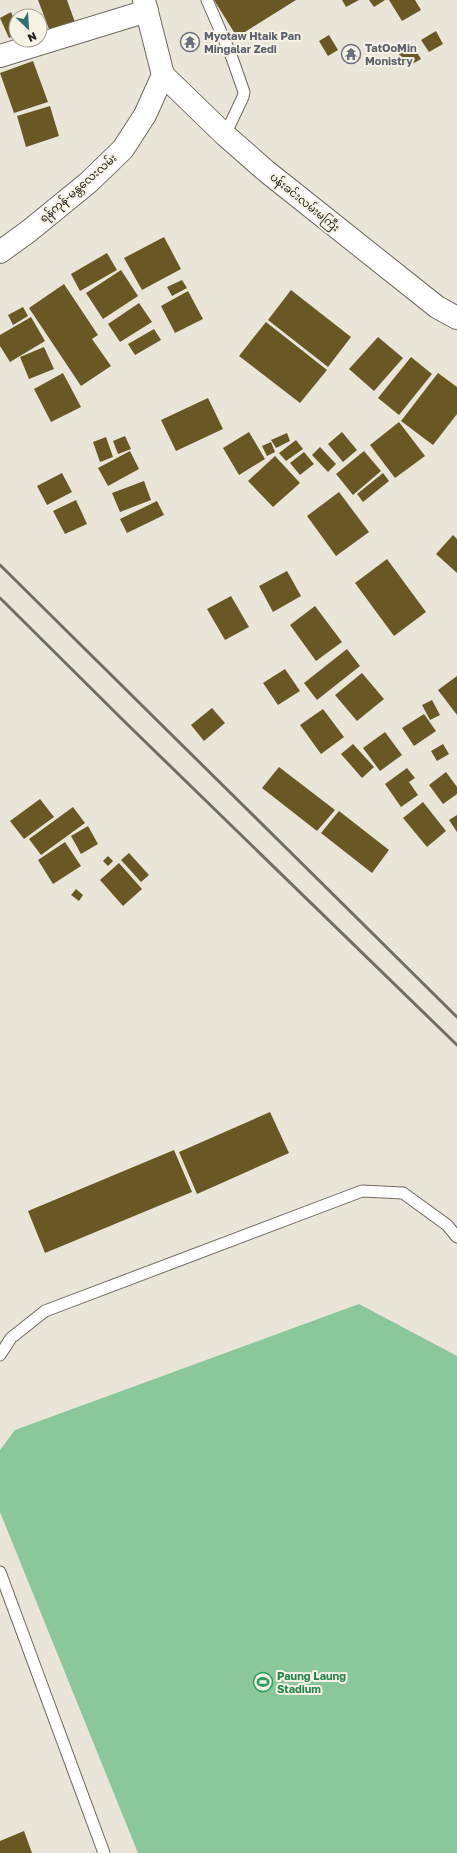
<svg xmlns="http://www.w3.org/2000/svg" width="457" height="1853" viewBox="0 0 457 1853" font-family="'Golos Text','Noto Sans Myanmar',sans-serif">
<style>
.green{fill:#8ac79a}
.building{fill:#6a5824}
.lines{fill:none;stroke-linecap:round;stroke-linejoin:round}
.lane-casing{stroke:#6e6a60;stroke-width:13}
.street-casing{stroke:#6e6a60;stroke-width:24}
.primary-casing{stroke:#6e6a60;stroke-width:24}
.lane{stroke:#fff;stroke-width:11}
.street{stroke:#fff;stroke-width:22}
.primary{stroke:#fff;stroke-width:22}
.rail{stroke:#716e66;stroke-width:3}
.labels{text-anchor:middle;stroke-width:4;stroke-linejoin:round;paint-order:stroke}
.worship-label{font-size:11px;font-weight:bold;fill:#5b616d;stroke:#f7f2e6;text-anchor:start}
.street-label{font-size:11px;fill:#26241f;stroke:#f7f2e6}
.leisure-label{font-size:11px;font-weight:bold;fill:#27864d;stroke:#f7f2e6;text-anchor:start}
</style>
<rect width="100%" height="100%" fill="#eae5d9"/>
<path class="green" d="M359,1304L457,1356V1853H138L0,1512V1450L15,1430Z"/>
<g class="building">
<path d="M38,0H67L77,28L52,37Z"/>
<path d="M214,0H296L237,37Z"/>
<path d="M342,0H359L346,7Z"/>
<path d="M369,0H385L374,7Z"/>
<path d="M389,0H415L421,10L402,21Z"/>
<path d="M11,12L16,24V35L9,38L0,18Z"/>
<path d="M436,31L443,44L429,52L421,40Z"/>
<path d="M329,35L338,50L328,56L319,41Z"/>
<path d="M411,43L421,59L407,67L397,51Z"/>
<path d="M33,61L48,102L14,113L0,73Z"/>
<path d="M50,106L59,136L26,147L17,116Z"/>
<path d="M164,237L181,269L142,290L124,258Z"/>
<path d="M107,253L117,270L80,291L71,274Z"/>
<path d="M121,270L138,296L103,319L86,293Z"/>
<path d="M182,280L187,288L172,296L167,287Z"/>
<path d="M64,284L98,335L92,339L111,366L81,386L29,308Z"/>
<path d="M291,290L351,337L328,367L268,320Z"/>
<path d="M188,291L203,319L175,333L161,306Z"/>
<path d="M139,303L152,322L120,342L108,324Z"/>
<path d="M23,307L28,316L13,325L8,315Z"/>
<path d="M31,317L45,341L10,362L0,346V335Z"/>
<path d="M266,322L327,370L300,403L239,356Z"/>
<path d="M154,329L161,340L135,355L128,344Z"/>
<path d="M378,337L403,358L374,391L349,369Z"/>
<path d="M44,347L54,369L29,379L20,357Z"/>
<path d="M411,357L432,374L399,415L378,398Z"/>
<path d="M63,373L81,407L51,422L34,389Z"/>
<path d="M438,373L457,387V414L433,445L401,421Z"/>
<path d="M208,398L223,429L176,451L161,420Z"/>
<path d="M399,422L425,456L395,478L370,445Z"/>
<path d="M249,432L265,459L239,475L223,448Z"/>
<path d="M342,432L357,450L343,462L328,444Z"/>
<path d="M287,433L290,441L276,448L271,440Z"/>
<path d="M125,436L131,449L118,454L113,441Z"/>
<path d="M106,437L113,457L100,462L93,442Z"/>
<path d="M296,440L303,449L286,461L279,453Z"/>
<path d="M271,442L275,452L267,456L262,446Z"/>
<path d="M320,447L336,464L328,472L312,455Z"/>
<path d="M130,451L139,469L108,486L98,468Z"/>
<path d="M364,451L381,471L353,495L336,474Z"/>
<path d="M304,452L314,464L300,475L290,463Z"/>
<path d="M275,456L300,483L273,507L248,481Z"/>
<path d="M62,473L72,492L47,505L37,486Z"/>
<path d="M383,473L389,481L363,502L357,494Z"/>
<path d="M144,481L151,500L120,512L112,493Z"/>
<path d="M339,492L369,532L336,556L307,516Z"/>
<path d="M76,500L87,524L65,534L53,511Z"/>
<path d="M157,501L164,515L127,533L120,519Z"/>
<path d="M453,535L457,539V573L436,554Z"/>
<path d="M387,559L426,612L394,636L355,583Z"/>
<path d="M287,571L301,596L273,612L259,586Z"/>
<path d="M231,596L249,627L225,640L207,609Z"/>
<path d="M315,606L342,642L316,661L290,625Z"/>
<path d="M347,649L360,666L317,700L304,683Z"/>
<path d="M285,669L300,691L278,705L263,683Z"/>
<path d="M362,673L384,699L357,721L335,695Z"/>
<path d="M457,676V715L438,690Z"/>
<path d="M432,700L440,715L430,720L422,705Z"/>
<path d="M212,708L225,723L204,741L191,725Z"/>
<path d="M323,709L344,737L321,754L300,725Z"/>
<path d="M424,714L436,731L414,746L402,728Z"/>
<path d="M385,732L402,755L380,771L363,748Z"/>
<path d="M353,744L374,767L362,778L341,754Z"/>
<path d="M443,744L449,754L437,761L431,751Z"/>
<path d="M279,767L335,810L317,831L262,788Z"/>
<path d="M407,768L415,778L409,782L418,795L401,807L385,784Z"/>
<path d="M446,772L457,787V794L443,804L429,785Z"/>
<path d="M40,799L54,817L24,839L10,821Z"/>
<path d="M423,802L446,831L427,847L403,818Z"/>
<path d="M73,807L85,823L41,855L29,839Z"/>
<path d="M339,811L389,850L372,873L321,833Z"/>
<path d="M457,815V832L449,820Z"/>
<path d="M88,826L98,844L81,854L71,836Z"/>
<path d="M65,842L81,866L53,884L38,860Z"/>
<path d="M129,853L149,875L141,882L121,860Z"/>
<path d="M108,856L113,861L108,866L103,861Z"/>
<path d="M119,863L142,889L123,906L100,880Z"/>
<path d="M76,889L83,895L79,901L71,895Z"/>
<path d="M270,1112L289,1153L197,1194L179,1152Z"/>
<path d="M174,1150L192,1192L45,1253L28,1211Z"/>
<path d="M24,1831L32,1853H0V1841Z"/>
</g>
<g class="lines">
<defs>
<g id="lane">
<path d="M207,0L231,55L244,92L243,97L225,135"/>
<path d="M0,1355L11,1338L45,1311L362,1191L403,1193L447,1225L457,1237"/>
<path d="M0,1572L104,1853"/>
</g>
<path id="street" d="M0,56L147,11"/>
<g id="primary">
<path d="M163,75L225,135L266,171L437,307L457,318"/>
<path d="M0,252L29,231L89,182L123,149L145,115L163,75L144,0"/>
</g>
</defs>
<use href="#lane" class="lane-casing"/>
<use href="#street" class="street-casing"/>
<use href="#primary" class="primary-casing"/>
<use href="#lane" class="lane"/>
<use href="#street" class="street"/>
<use href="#primary" class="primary"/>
<g class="rail">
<path d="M0,565L457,1017"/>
<path d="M0,598L128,725L457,1045"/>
</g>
</g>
<defs>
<symbol id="temple-ring" viewBox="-11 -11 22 22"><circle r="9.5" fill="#f7f2e6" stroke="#6b7280" stroke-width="1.5"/><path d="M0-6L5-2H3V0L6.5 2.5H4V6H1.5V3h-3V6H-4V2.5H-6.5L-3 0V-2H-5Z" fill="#6b7280"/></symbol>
<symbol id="stadium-ring" viewBox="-11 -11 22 22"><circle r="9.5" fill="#f7f2e6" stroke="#2e9e5b" stroke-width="1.5"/><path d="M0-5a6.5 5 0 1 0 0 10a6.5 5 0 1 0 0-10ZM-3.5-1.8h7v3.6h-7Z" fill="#2e9e5b"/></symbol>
</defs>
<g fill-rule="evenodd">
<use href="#temple-ring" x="179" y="31" width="22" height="22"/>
<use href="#temple-ring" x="340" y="43" width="22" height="22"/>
<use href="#stadium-ring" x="252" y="1671" width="22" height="22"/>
</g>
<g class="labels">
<g class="worship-label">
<text x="204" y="40">Myotaw Htaik Pan<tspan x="204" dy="13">Mingalar Zedi</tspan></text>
<text x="365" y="52">TatOoMin<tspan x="365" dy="13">Monistry</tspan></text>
</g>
<g class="street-label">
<text transform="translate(78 188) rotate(-41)" y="4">ရန်ကုန်-မန္တလေးလမ်း</text>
<text transform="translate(305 202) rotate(39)" y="4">ပန်းခင်းလမ်းမကြီး</text>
</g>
<g class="leisure-label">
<text x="277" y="1680">Paung Laung<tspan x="277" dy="13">Stadium</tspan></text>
</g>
</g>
<g transform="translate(28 28) rotate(155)"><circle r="19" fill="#f7f2e6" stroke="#a3a096"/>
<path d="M0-3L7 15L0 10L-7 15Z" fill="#2b746f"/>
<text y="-6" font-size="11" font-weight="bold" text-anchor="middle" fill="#26241f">N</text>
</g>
</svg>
